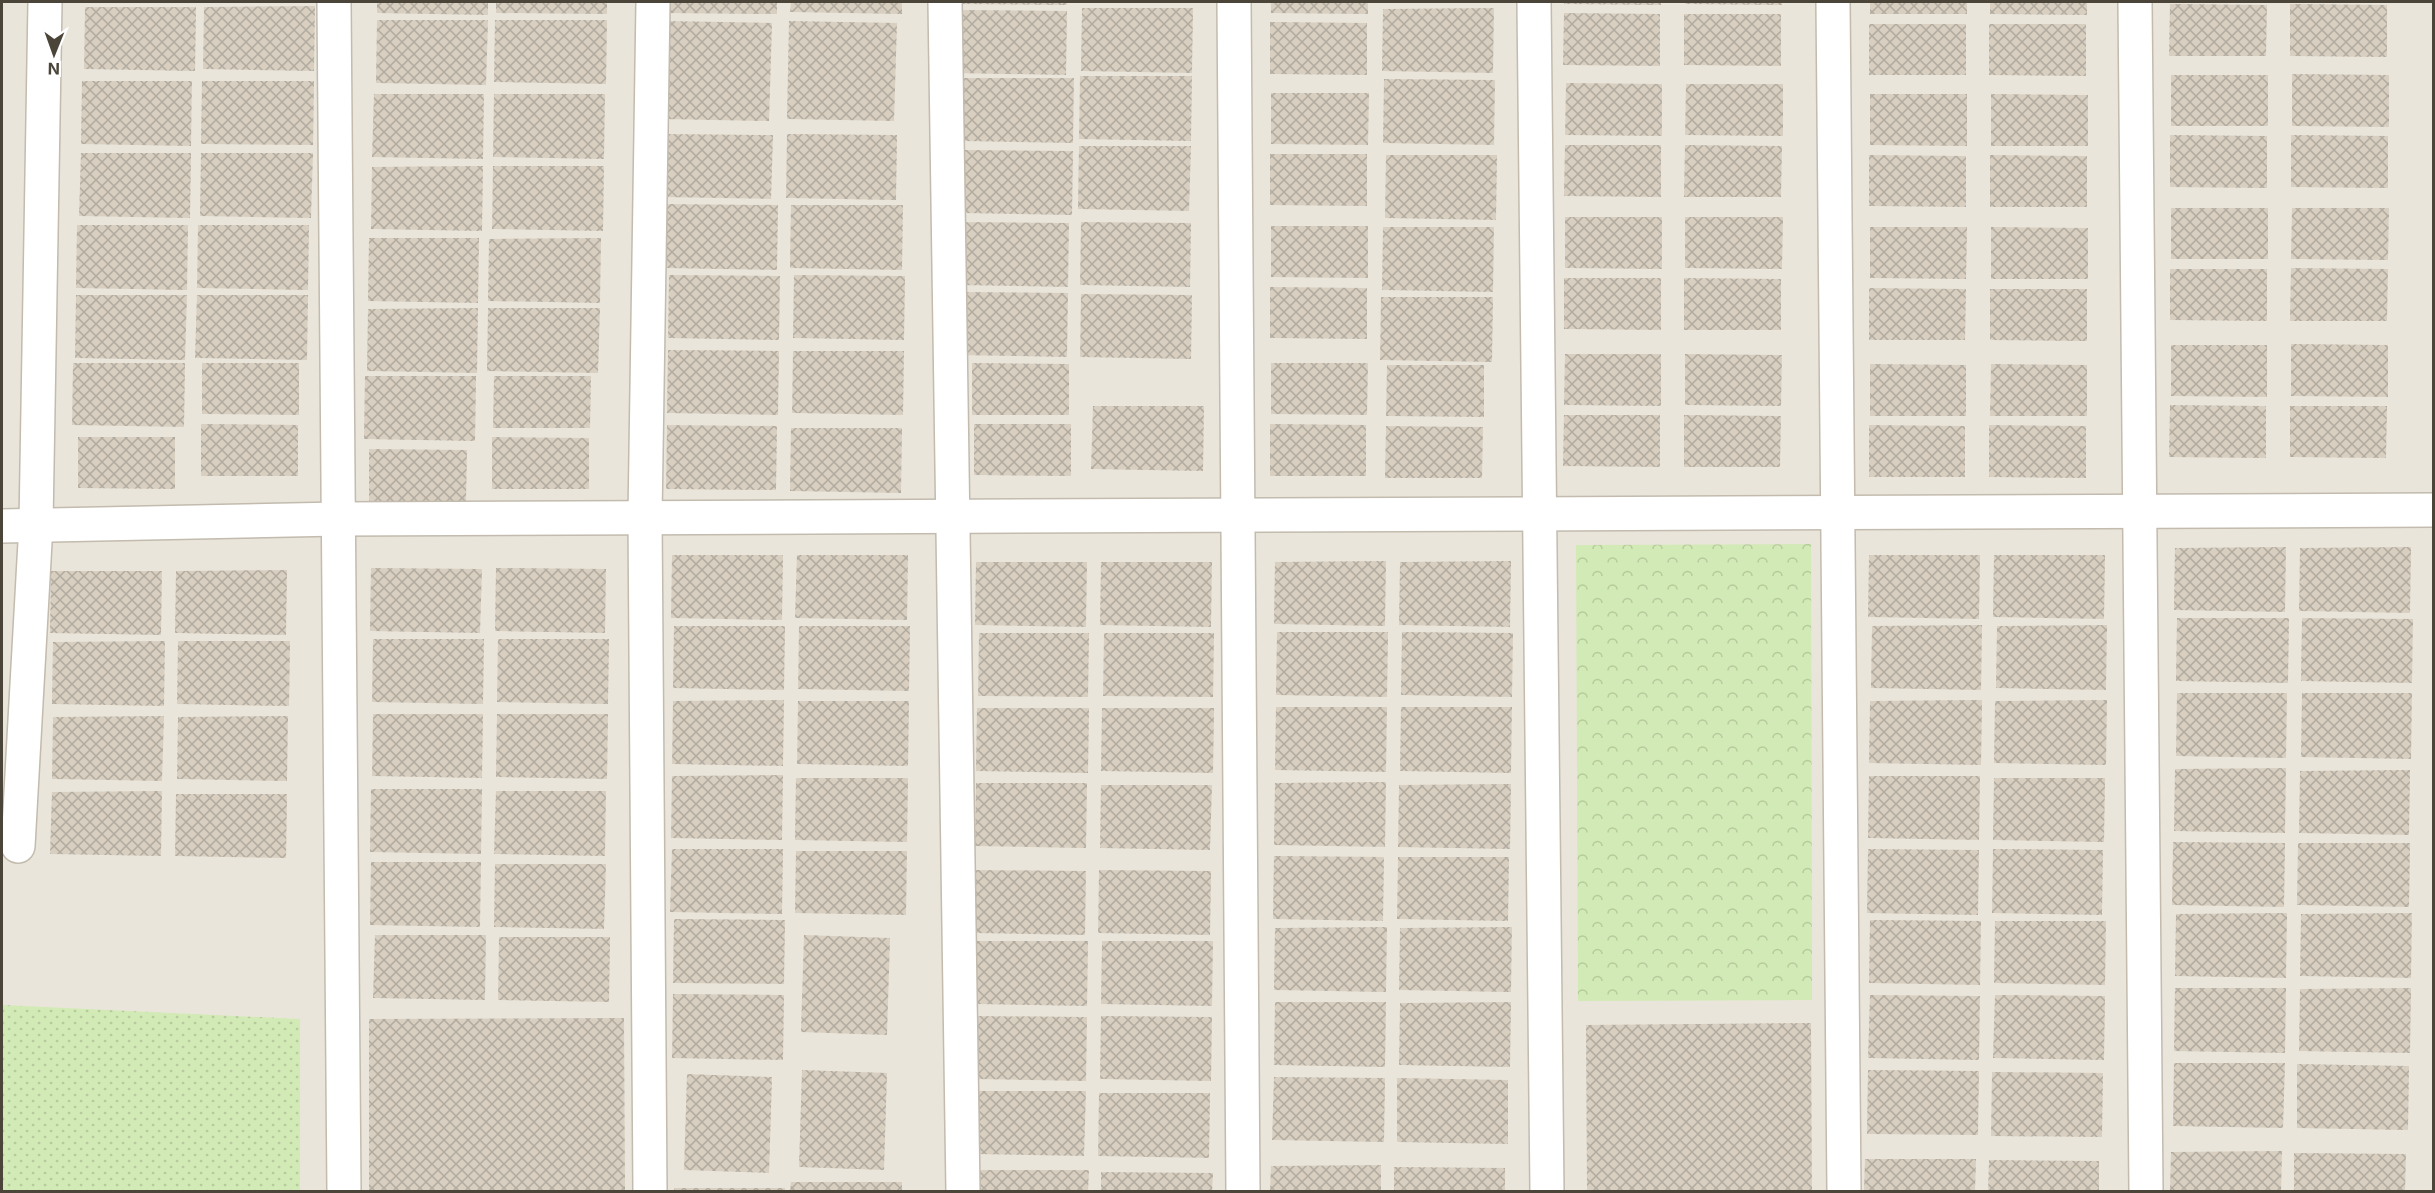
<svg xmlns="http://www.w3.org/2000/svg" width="2435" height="1193" viewBox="0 0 2435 1193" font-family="Inter,sans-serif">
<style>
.residential{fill:#eae5da}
.grass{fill:url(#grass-dots)}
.forest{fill:url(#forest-crowns)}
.building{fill:url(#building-cross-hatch)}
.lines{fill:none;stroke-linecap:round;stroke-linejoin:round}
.minor-casing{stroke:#c2bbae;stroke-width:36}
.minor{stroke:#fff;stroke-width:33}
</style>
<defs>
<pattern id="grass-dots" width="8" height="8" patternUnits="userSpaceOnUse" patternTransform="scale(1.5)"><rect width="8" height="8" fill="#d2eab5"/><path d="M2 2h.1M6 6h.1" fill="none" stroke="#b6ca9c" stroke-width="1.8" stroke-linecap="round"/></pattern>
<pattern id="forest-crowns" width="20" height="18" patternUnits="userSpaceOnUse" patternTransform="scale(1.5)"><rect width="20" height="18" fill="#d2eab5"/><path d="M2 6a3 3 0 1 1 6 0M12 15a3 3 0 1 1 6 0" fill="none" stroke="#b6ca9c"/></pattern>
<pattern id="building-cross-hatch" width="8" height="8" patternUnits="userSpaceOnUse" patternTransform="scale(1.5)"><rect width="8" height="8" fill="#d8cfc1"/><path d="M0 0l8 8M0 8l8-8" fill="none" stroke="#b1aa9e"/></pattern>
</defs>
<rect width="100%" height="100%" fill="#f6f3ec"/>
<path class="residential" d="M2,2H2433V1191H300L299,1019L2,1014Z"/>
<path class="grass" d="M2,1005L300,1019V1191H2Z"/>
<path class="forest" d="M1811,544L1812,1000L1578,1001L1576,545Z"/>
<g class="building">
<path d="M377,2H488V15L377,13Z"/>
<path d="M496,2H607V14L496,13Z"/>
<path d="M666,2H777V14L665,13Z"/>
<path d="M791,2H902V14L790,12Z"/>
<path d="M958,2H1067V5L958,4Z"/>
<path d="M1271,2H1368V14L1271,13Z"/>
<path d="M1564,2H1661V5L1564,4Z"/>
<path d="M1685,2H1782V5L1685,4Z"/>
<rect x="1870" y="2" width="97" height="12"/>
<path d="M1990,2H2087V15L1990,14Z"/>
<path d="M2170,4L2267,5L2266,56H2169Z"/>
<path d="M2290,4L2387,5V57L2290,56Z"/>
<path d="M315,6L314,71L203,69L204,7Z"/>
<path d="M85,7H196L195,71L84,69Z"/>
<path d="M1082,8H1193L1192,73L1081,71Z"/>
<path d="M1494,8L1493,73L1382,71L1383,9Z"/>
<path d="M955,10L1067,11L1066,75L954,73Z"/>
<path d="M1564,13L1660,14V66L1563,65Z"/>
<path d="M1684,14H1781V66L1684,65Z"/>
<path d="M377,20H488L486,85L376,83Z"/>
<path d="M495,20H607L606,84L494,82Z"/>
<path d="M665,21L772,23L769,121L662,119Z"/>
<path d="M789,21L897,23L894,121L787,119Z"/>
<path d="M1270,22L1367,23V75L1270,74Z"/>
<rect x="1869" y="24" width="97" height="51"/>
<path d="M1989,24H2086V76L1989,75Z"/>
<path d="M2292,74L2389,75V127L2292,126Z"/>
<rect x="2171" y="75" width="97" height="51"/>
<path d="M1080,76H1192L1191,141L1079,139Z"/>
<path d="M963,78H1074L1073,143L962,141Z"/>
<path d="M1384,79L1495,80L1494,145L1383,143Z"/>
<path d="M82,81H192L191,146L81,144Z"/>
<path d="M202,81H314L313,145L201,144Z"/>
<path d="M1566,83L1662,84V136L1565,135Z"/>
<path d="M1686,84H1783V136L1685,135Z"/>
<path d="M1271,93H1369L1368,145L1271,144Z"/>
<path d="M374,94H484L483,159L372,157Z"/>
<path d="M494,94H605L604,159L493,157Z"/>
<path d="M1870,94H1967V146L1870,145Z"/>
<path d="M1991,94L2088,95V146H1991Z"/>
<path d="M662,134L773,135L771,199L661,197Z"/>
<path d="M787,134L897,135L896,200L786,198Z"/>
<path d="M2170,135L2267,136V188L2170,187Z"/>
<path d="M2291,135L2388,136V188L2291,187Z"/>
<path d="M1565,145H1661V197L1564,196Z"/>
<path d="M1685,145L1782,146L1781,197H1684Z"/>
<path d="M1079,146H1191L1189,211L1078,209Z"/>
<path d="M962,150L1073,151L1072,215L961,213Z"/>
<path d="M81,153H191L190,218L79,216Z"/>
<path d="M201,153H313L311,218L200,216Z"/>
<path d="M1270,154H1367V206L1270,205Z"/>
<path d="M1386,155H1497L1496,220L1385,218Z"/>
<path d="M1869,155L1966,156V207L1869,206Z"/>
<path d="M1990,155L2087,156V207H1990Z"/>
<path d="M483,166L482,231L371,229L372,167Z"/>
<path d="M493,166H604L603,231L492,229Z"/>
<path d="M666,204L778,205L777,270L665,268Z"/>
<path d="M791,205H903L902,270L790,268Z"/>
<rect x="2171" y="208" width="97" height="51"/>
<path d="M2292,208H2389L2388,260L2291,259Z"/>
<path d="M1565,217H1662V269L1565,268Z"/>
<path d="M1685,217H1783L1782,269L1685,268Z"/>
<path d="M958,222L1069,223L1068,287L957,285Z"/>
<path d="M1081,222L1191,223L1190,287L1080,285Z"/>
<path d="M77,225H188L187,290L76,288Z"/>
<path d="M198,225H309L308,290L197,288Z"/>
<path d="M1271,226H1368V278L1271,277Z"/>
<path d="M1383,227H1494L1493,292L1382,290Z"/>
<path d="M1870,227H1967L1966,279L1870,278Z"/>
<path d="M1991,227L2088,228V279H1991Z"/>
<path d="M369,238H479L478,303L368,301Z"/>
<path d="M601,238L600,303L488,301L489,239Z"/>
<path d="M2291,268L2388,269L2387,321H2290Z"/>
<path d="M2170,269H2267V321L2170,320Z"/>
<path d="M669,275L780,276L779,340L668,338Z"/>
<path d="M794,275L905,276L904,340L793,338Z"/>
<path d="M1564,278H1661V330L1564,329Z"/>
<path d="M1684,278L1781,279V330H1684Z"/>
<path d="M1270,287L1367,288V339L1270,338Z"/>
<path d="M1869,288L1966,289L1965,340H1869Z"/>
<path d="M1990,289H2087V341L1990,340Z"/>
<path d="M957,292L1068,293L1067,357L956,355Z"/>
<path d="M1081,294L1192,295L1191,359L1080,357Z"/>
<path d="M76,295H187L185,360L75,358Z"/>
<path d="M197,295H308L307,360L195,358Z"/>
<path d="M1381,297H1493L1492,362L1380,360Z"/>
<path d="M478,308L477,373L367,371L368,309Z"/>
<path d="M488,308H600L598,373L487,371Z"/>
<path d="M2291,344L2388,345V397L2291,396Z"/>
<path d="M2171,345H2267V397L2171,396Z"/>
<path d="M668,350L779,351L778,415L667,413Z"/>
<path d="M793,351H904L903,415L792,413Z"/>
<path d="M1565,354H1661V406L1564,405Z"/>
<path d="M1685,354L1782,355L1781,406L1685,405Z"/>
<path d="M73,363H185L184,427L72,425Z"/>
<path d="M202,363H299V415L202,414Z"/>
<path d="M972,363L1069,364V415H972Z"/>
<path d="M1271,363H1368L1367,415L1271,414Z"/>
<path d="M1870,364L1966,365V416H1870Z"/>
<path d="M1991,364L2087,365V416H1990Z"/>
<path d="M1387,365H1484V417L1386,416Z"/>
<path d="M365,376H476L475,441L364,439Z"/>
<path d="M494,376H591L590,428H493Z"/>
<path d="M2170,405L2266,406V458L2169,457Z"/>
<path d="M1093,406H1204L1203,471L1091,469Z"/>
<path d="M2290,406H2387L2386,458L2290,457Z"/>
<path d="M1564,415H1660V467L1563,466Z"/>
<path d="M1684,415L1781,416L1780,467H1684Z"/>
<path d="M201,424L298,425V476H201Z"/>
<path d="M974,424H1071V476L974,475Z"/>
<path d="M1270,424L1366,425V476H1270Z"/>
<path d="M667,425L777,426L776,490L666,489Z"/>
<path d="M1869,425L1965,426V477H1869Z"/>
<path d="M1989,425L2086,426V478L1989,477Z"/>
<path d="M1386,426L1483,427L1482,478H1385Z"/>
<path d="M791,428H902L901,493L790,491Z"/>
<path d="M78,437H175V489L78,488Z"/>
<path d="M492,437L589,438V489H492Z"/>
<path d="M369,449L467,450L466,501H369Z"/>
<path d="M2286,547L2285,612L2174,610L2175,548Z"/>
<path d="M2411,547L2410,613L2299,611L2300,548Z"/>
<path d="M672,555H783L782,620L671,618Z"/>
<path d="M797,555H908L907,620L795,618Z"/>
<path d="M1869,555H1980L1979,619L1868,617Z"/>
<path d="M1994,555H2105L2104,619L1993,617Z"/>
<path d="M1386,561L1385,626L1274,624L1275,562Z"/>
<path d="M1511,561L1510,627L1399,625L1400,562Z"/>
<path d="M976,562H1087L1086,627L975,625Z"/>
<path d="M1101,562H1212L1211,627L1100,625Z"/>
<path d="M371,568L482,569L480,633L370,631Z"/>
<path d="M496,568L606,569L605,633L495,631Z"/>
<path d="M287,570L286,635L175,633L176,571Z"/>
<path d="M51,571H162L161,635L50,633Z"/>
<path d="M2177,618H2289L2288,683L2176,681Z"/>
<path d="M2302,618L2413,619L2412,683L2301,681Z"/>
<path d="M1982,625L1981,690L1871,688L1872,626Z"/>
<path d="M2107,625L2106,690L1996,688L1997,626Z"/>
<path d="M674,626H785L784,690L673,688Z"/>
<path d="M799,626H910L909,691L798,689Z"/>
<path d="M1277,632H1388L1387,697L1276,695Z"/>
<path d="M1402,632L1513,633L1512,697L1401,695Z"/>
<path d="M979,633H1089L1088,697L978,696Z"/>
<path d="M1104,633H1214L1213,697L1103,696Z"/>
<path d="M373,639H484L483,704L372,702Z"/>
<path d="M498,639H609L608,704L497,702Z"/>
<path d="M165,641L164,706L52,704L53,642Z"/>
<path d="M178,641H290L289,706L177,704Z"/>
<path d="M2177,693H2287L2286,758L2176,756Z"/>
<path d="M2302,693H2412L2411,759L2301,757Z"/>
<path d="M784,700L783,766L672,764L673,701Z"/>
<path d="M1982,700L1981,765L1869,763L1870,701Z"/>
<path d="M2107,700L2106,765L1994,763L1995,701Z"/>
<path d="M798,701H909L908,766L797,764Z"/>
<path d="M1276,707H1387L1386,772L1275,770Z"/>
<path d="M1401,707H1512L1511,773L1400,771Z"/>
<path d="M977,708H1089L1088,773L976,771Z"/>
<path d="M1102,708H1214L1213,773L1101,771Z"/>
<path d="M373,714H483L482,778L372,776Z"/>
<path d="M497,714H608L607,779L496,777Z"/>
<path d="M164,716L162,781L52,779L53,717Z"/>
<path d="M288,716L287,781L177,779L178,717Z"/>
<path d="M2286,768L2285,833L2174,831L2175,769Z"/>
<path d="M2410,770L2409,835L2299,833L2300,771Z"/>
<path d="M783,775L782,840L671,838L672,776Z"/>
<path d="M1869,776H1980L1979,840L1868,838Z"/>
<path d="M796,778H908L907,842L795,840Z"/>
<path d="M1994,778H2105L2104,842L1993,840Z"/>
<path d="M1386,782L1385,847L1274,845L1275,783Z"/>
<path d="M976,783H1087L1086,848L975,846Z"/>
<path d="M1511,784L1510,849L1398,847L1399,785Z"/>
<path d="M1101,785H1212L1210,850L1100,848Z"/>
<path d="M371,789H482L481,854L370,852Z"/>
<path d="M162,791L161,856L50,854L52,792Z"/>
<path d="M496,791H606L605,856L494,854Z"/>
<path d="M176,794H287L286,858L175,856Z"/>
<path d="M2173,842L2285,843L2284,907L2172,905Z"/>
<path d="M2298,843H2410L2409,907L2297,905Z"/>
<path d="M672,849H783L782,914L670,912Z"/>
<path d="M1868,849L1979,850L1978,915L1867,913Z"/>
<path d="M1993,849L2103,850L2102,915L1992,913Z"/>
<path d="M796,851H907L906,915L795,913Z"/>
<path d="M1274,856L1384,857L1383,921L1273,919Z"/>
<path d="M1398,857H1509L1508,921L1397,919Z"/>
<path d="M371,862H481L480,927L370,925Z"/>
<path d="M495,864H606L604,929L494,927Z"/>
<path d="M975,870L1086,871L1085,935L973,933Z"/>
<path d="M1099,870L1211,871L1210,935L1098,933Z"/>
<path d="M2287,913L2286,978L2175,976L2176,914Z"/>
<path d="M2412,913L2411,978L2300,976L2301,914Z"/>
<path d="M674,919L785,920L784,984L673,983Z"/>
<path d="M1870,920L1981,921L1980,985L1869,983Z"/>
<path d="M1995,921H2106L2105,985L1994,983Z"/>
<path d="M1387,927L1386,992L1274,990L1275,928Z"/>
<path d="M1512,927L1511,992L1399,990L1400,928Z"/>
<path d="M375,935H486L485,1000L373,998Z"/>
<path d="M804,935L890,938L887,1035L801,1032Z"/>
<path d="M499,937H610L609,1002L498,1000Z"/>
<path d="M977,941H1088L1087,1006L976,1004Z"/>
<path d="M1102,941H1213L1212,1006L1101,1004Z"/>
<path d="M2175,988H2286L2285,1053L2174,1051Z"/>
<path d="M2411,988L2410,1053L2299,1051L2300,989Z"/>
<path d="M673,994L784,995L783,1060L672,1058Z"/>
<path d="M1870,995L1980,996L1979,1060L1868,1058Z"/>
<path d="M1995,995L2105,996L2104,1060L1993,1058Z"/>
<path d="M1275,1002H1386L1385,1067L1274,1065Z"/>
<path d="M1511,1002L1510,1067L1399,1065L1400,1003Z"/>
<path d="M976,1016L1087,1017L1086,1081L975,1079Z"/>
<path d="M1101,1016L1212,1017L1211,1081L1100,1079Z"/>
<path d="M624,1018L625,1192H369V1019Z"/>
<path d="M1811,1023L1812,1192H1587L1586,1025Z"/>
<path d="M2174,1063H2285L2283,1128L2173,1126Z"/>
<path d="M2297,1064L2409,1066L2408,1130L2297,1128Z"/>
<path d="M802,1070L887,1073L884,1170L799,1167Z"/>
<path d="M1868,1070L1979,1071L1978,1135L1867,1134Z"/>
<path d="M1992,1072L2103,1073L2102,1137L1991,1136Z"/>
<path d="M687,1074L772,1077L769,1173L684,1170Z"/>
<path d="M1274,1077L1385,1078L1384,1142L1272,1140Z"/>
<path d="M1397,1078L1508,1080V1144L1397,1142Z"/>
<path d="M975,1091H1086L1084,1156L974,1154Z"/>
<path d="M1099,1093H1210L1209,1158L1098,1156Z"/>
<path d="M2282,1151L2281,1192H2170L2171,1152Z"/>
<path d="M2294,1153L2406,1154L2405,1192H2294Z"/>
<path d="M1865,1159H1976L1975,1192H1864Z"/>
<path d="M1989,1160L2099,1161V1192H1988Z"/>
<path d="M1381,1165V1192H1270L1271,1166Z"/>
<path d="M1394,1167L1505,1168V1192H1394Z"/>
<path d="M977,1170H1089L1088,1192H977Z"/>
<path d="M1101,1172L1213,1173L1212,1192H1101Z"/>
<path d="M791,1182H902V1192H790Z"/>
<rect x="674" y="1188" width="111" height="4"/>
</g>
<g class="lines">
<defs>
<g id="minor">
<path d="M334,2L344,1192"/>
<path d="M945,2L963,1192"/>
<path d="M1234,2L1243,1192"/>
<path d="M1534,2L1547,1192"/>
<path d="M1833,2L1844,1192"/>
<path d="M2135,2L2146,1192"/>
<path d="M2,526L338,519L2434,510"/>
<path d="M18,846L36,524L45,2"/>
<path d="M650,1192L645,517L653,2"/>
</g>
</defs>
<use href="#minor" class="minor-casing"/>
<use href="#minor" class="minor"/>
</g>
<rect width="2435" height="1193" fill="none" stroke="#4b4439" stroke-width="6"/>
<g transform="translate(54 54) rotate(181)" stroke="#ffffff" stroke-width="4.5" paint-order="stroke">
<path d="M0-4.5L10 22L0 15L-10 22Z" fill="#4b4439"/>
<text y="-9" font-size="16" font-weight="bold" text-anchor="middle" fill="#4b4439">N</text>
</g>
</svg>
